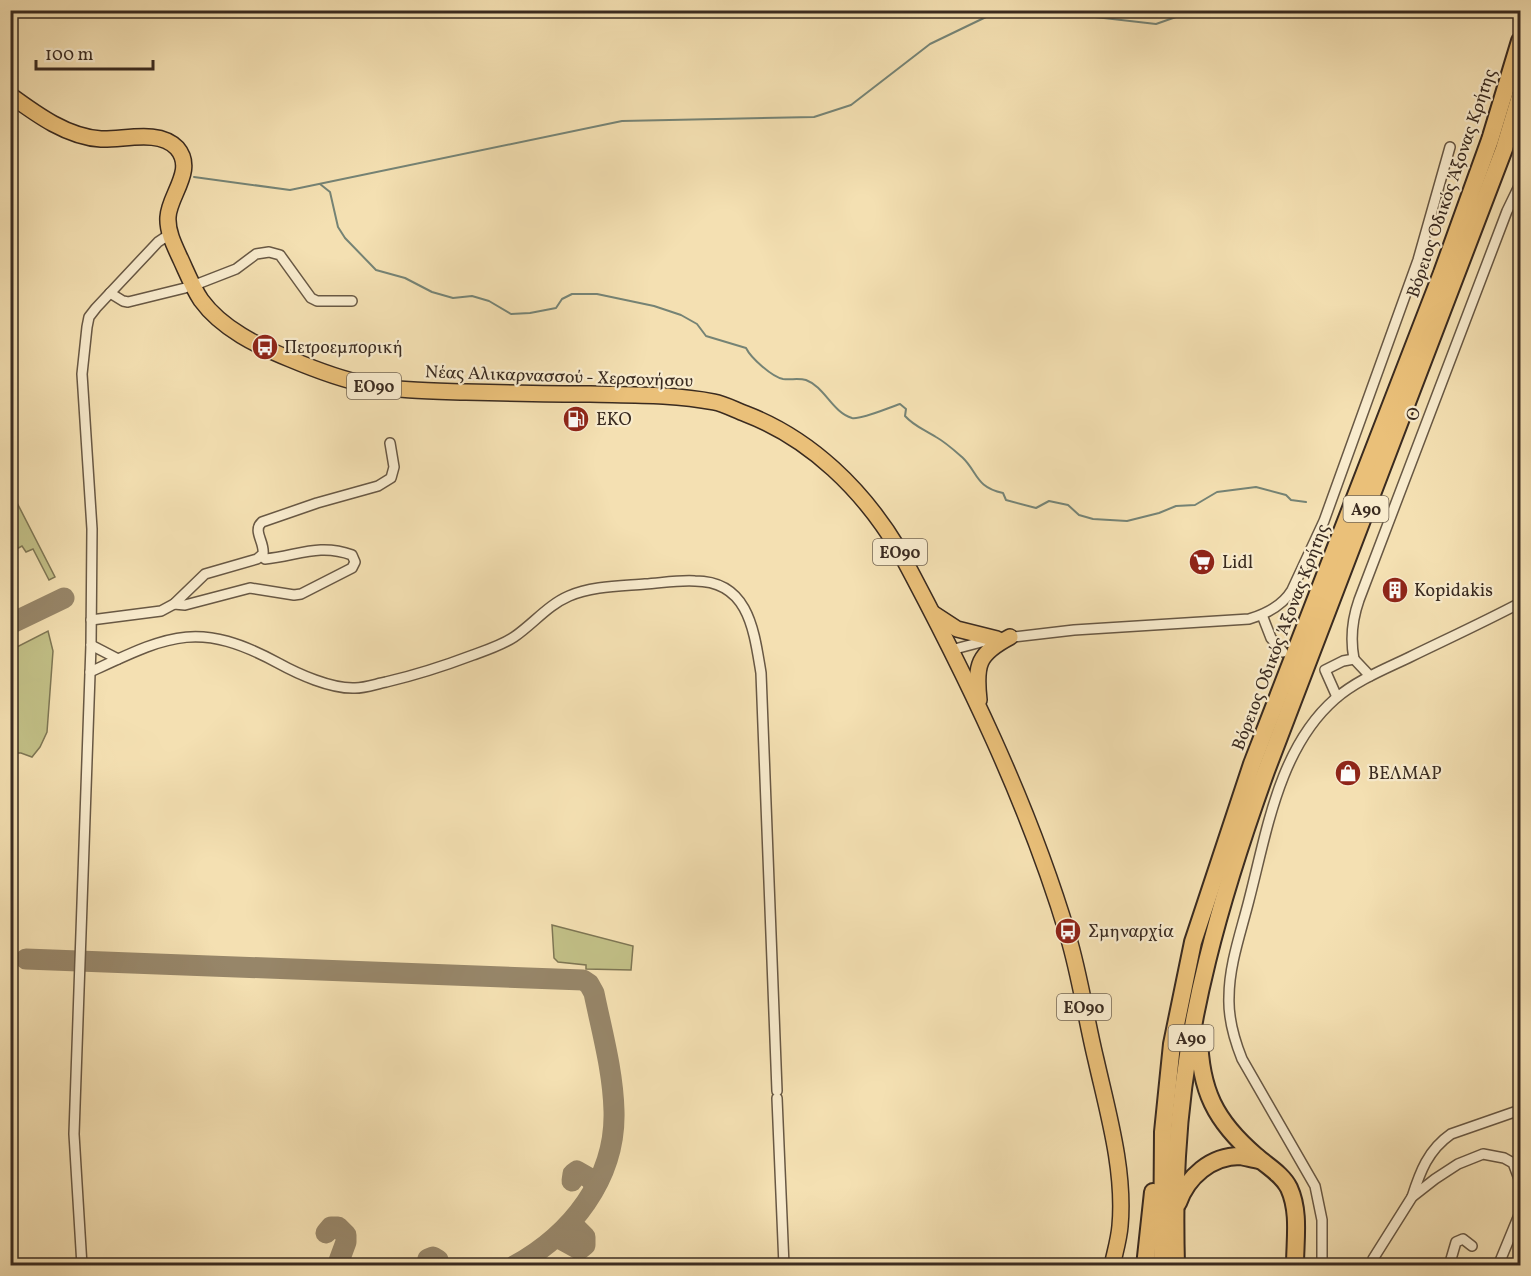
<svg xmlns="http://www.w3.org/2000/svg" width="1531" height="1276" viewBox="0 0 1531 1276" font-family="Vollkorn,serif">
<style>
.green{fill:#c2c087;stroke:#7e7654;stroke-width:1.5}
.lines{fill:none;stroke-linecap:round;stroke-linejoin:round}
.stream{stroke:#758375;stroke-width:2}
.taxiway{stroke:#978669;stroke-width:21}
.minor-casing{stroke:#685844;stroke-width:12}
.primary-casing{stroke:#3a2b20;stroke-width:18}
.motorway-casing{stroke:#3a2b20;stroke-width:20}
.minor{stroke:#f8ebcd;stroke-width:9}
.primary{stroke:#eac079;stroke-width:15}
.motorway{stroke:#eac079;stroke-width:16}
.labels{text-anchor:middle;stroke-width:4.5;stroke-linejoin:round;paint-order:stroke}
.shield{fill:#f8ebcd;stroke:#736554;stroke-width:1.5}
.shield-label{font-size:16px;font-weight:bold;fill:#3a2b20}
.street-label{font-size:18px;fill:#3a2b20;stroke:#f8ebcd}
.poi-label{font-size:18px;fill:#3a2b20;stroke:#f8ebcd;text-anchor:start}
</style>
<rect width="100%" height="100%" fill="#f4e0b2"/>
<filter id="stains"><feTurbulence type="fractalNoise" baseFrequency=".00333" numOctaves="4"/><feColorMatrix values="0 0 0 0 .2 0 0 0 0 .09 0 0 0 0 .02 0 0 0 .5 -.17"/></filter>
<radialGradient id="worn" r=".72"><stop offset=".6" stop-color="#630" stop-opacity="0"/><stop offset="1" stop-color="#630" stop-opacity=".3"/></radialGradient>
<g class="green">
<path d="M11,491L55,577L49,580L33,549L26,552L22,546L11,552L15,559L11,561Z"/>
<path d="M48,631L53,651L47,732L40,747L32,757L21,753H11V650Z"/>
<path d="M552,925L633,946L631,970L586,969V965L558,962L554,958Z"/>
</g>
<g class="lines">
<g class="stream">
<path d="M194,177L290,190L622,121L814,117L851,105L930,44L986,17L1069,14L1156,24L1193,11L1225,15L1233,10"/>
<path d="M320,184L330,192L338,227L345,238L376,270L405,278L432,292L453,298L472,296L489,301L511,314L530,313L556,308L562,299L572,294H597L654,306L681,315L697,324L706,336L746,348C751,358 772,377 783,379C790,380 799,378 806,380C825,387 832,412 852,418C861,420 890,407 900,404L906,409L905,416C915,427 924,429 936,437C945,442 954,450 962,457C978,472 975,487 1003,493L1006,500L1036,508L1049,501L1068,505L1079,515L1093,519L1127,521L1159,513L1176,506L1195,505L1217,492L1256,487L1286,495L1291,500L1306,502"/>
</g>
<g class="taxiway">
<path d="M10,624L64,598"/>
<path d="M26,959L583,980L589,984L594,993C602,1032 613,1071 614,1111C616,1179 571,1235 514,1266"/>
<path d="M572,1181L573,1174L577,1171L591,1179L595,1187"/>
<path d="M326,1233L331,1227H338L346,1235V1242L339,1261"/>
<path d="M557,1237L577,1248L580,1249L585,1245V1237L574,1226L573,1221"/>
<path d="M426,1266L428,1259L433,1257L438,1260L439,1266"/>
</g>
<defs>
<g id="minor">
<path d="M200,283L236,269L256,254L269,252L280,255L311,298L317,301H352"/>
<path d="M110,293L123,301L128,302L185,288"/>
<path d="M174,604L185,605L250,588L294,595L301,594L352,568L355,562L352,555C319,543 297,556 265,559L261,556"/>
<path d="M1262,615L1271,638L1283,652"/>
<path d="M91,620L161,611L174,604L205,574L257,559L263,554C265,542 252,531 262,522L317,503L378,486L391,478L394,467L390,443"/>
<path d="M1005,638L1074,630L1249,619C1266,614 1283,605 1292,590L1324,521L1418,260L1450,147"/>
<path d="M91,645L118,659"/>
<path d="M951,650L989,640"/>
<path d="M1354,659C1350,638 1352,620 1359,600L1507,211L1520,184"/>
<path d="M1354,659L1370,676"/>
<path d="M90,672C168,636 197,619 278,663C298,674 331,689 355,688C365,688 376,684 386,682C416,675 444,666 473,655C487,650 502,645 514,637C533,624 548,605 569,596C591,586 621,586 645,584C661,583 678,580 695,581C749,581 754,631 761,673L777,1091"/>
<path d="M1337,697L1325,670L1343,661L1354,659"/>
<path d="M777,1098L784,1266"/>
<path d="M1412,1197C1420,1172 1428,1150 1451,1134L1520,1110"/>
<path d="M82,1266L74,1134L91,645L92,529L82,374L87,327L89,317L96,308L158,242L170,234"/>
<path d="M1322,1266V1220L1315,1186L1242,1059C1234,1039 1228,1019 1229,997C1229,965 1241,932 1249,900C1267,831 1279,748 1335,699C1357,680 1385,669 1410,657C1447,639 1484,622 1520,603"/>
<path d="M1372,1266L1373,1259L1412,1197L1435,1179L1458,1164L1483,1154L1504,1158L1513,1163L1519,1179V1215L1498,1266"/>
<path d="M1449,1266L1456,1242L1463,1239L1472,1246"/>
</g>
<g id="primary">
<path d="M10,14L13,10"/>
<path d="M10,95C36,114 67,137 101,139C124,140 159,129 177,148C196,170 169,195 168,217C167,232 175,247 181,260C187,273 193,288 201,300C222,329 258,346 290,359C314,369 339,379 365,384C398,391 432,391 466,392C507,393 549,394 590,394C631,395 673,394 714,402C725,404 735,410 746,414C811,439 863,490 899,550C965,673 1028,802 1068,936C1080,976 1086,1019 1096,1060C1108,1113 1125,1171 1120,1226C1119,1239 1115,1252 1112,1266"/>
<path d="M934,614L957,629L997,639"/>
<path d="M979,700C975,664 978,654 1010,637"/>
</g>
<g id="motorway">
<path d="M1199,1036C1200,1090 1215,1121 1256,1156C1267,1166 1282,1174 1289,1188C1300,1212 1295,1240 1295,1266"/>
<path d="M1178,1203C1187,1177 1211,1156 1240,1156C1246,1157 1253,1159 1259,1160"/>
<path d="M1145,1266L1153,1192"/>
<path d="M1162,1266L1163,1132L1172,1044L1193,942L1252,764L1442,273L1490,140L1520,41"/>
<path d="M1176,1266C1175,1229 1175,1193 1177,1156C1184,1023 1221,896 1266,771L1504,149L1520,96"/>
</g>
</defs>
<use href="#minor" class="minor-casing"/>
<use href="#primary" class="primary-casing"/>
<use href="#motorway" class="motorway-casing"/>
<use href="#minor" class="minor"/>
<use href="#primary" class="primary"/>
<use href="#motorway" class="motorway"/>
</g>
<defs>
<symbol id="bus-disc" viewBox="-11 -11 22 22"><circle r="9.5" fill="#8f2418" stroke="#f8ebcd"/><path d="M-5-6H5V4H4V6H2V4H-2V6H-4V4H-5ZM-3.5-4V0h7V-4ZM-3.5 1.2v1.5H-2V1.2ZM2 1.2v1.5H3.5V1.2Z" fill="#fff"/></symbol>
<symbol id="fuel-disc" viewBox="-11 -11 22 22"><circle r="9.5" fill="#8f2418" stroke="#f8ebcd"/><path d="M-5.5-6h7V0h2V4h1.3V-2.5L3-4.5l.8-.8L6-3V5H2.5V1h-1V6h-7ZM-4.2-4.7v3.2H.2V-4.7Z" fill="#fff"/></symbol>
<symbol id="supermarket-disc" viewBox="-11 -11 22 22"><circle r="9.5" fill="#8f2418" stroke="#f8ebcd"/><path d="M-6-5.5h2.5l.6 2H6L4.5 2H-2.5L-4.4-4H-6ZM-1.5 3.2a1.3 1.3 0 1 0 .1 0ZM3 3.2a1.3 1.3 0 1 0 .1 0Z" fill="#fff"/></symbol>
<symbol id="building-disc" viewBox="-11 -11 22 22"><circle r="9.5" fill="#8f2418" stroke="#f8ebcd"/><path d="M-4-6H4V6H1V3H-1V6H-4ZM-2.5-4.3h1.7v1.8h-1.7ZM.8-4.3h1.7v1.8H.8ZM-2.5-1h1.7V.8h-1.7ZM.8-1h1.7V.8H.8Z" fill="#fff"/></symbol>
<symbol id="shop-disc" viewBox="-11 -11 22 22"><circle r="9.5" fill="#8f2418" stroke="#f8ebcd"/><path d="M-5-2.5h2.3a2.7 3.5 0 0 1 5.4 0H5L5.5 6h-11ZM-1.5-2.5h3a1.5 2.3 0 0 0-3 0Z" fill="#fff"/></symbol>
</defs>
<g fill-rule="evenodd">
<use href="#bus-disc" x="250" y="332" width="30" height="30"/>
<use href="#fuel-disc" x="561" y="404" width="30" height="30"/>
<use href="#supermarket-disc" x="1187" y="547" width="30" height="30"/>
<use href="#building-disc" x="1380" y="575" width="30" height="30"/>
<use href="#shop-disc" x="1333" y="758" width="30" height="30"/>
<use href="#bus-disc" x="1053" y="916" width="30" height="30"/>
</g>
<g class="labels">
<g class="shield">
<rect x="347" y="373" width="54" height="26" rx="4.5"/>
<rect x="1343.5" y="496" width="45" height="26" rx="4.5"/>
<rect x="873" y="539" width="54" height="26" rx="4.5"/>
<rect x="1057" y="994" width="54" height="26" rx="4.5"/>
<rect x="1168.5" y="1025" width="45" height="26" rx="4.5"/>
</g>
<g class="shield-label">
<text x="374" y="392">ΕΟ90</text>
<text x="1366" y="515">Α90</text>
<text x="900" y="558">ΕΟ90</text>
<text x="1084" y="1013">ΕΟ90</text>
<text x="1191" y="1044">Α90</text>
</g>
<g class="street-label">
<text transform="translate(1451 183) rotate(-71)" y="6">Βόρειος Οδικός Άξονας Κρήτης</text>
<text transform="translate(559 376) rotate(2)" y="6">Νέας Αλικαρνασσού - Χερσονήσου</text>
<text transform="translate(1413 414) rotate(-69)" y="6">Ο</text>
<text transform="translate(1280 637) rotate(-69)" y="6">Βόρειος Οδικός Άξονας Κρήτης</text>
</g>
<g class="poi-label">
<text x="284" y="353">Πετροεμπορική</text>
<text x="596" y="425">EKO</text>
<text x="1222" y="568">Lidl</text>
<text x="1414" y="596">Kopidakis</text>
<text x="1368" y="779">ΒΕΛΜΑΡ</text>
<text x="1088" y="937">Σμηναρχία</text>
</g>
</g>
<rect width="1531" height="1276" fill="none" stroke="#f4e0b2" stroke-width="36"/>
<rect x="12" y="12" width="1507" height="1252" fill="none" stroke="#3a2b20" stroke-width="3"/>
<rect x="18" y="18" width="1495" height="1240" fill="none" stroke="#3a2b20" stroke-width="1.5"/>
<path d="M36 60v9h117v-9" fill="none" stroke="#3a2b20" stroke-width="3"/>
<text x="45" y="60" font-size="18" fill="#3a2b20" stroke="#f8ebcd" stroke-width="4.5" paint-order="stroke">100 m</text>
<rect width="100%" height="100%" filter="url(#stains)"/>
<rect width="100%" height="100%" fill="url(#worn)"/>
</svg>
